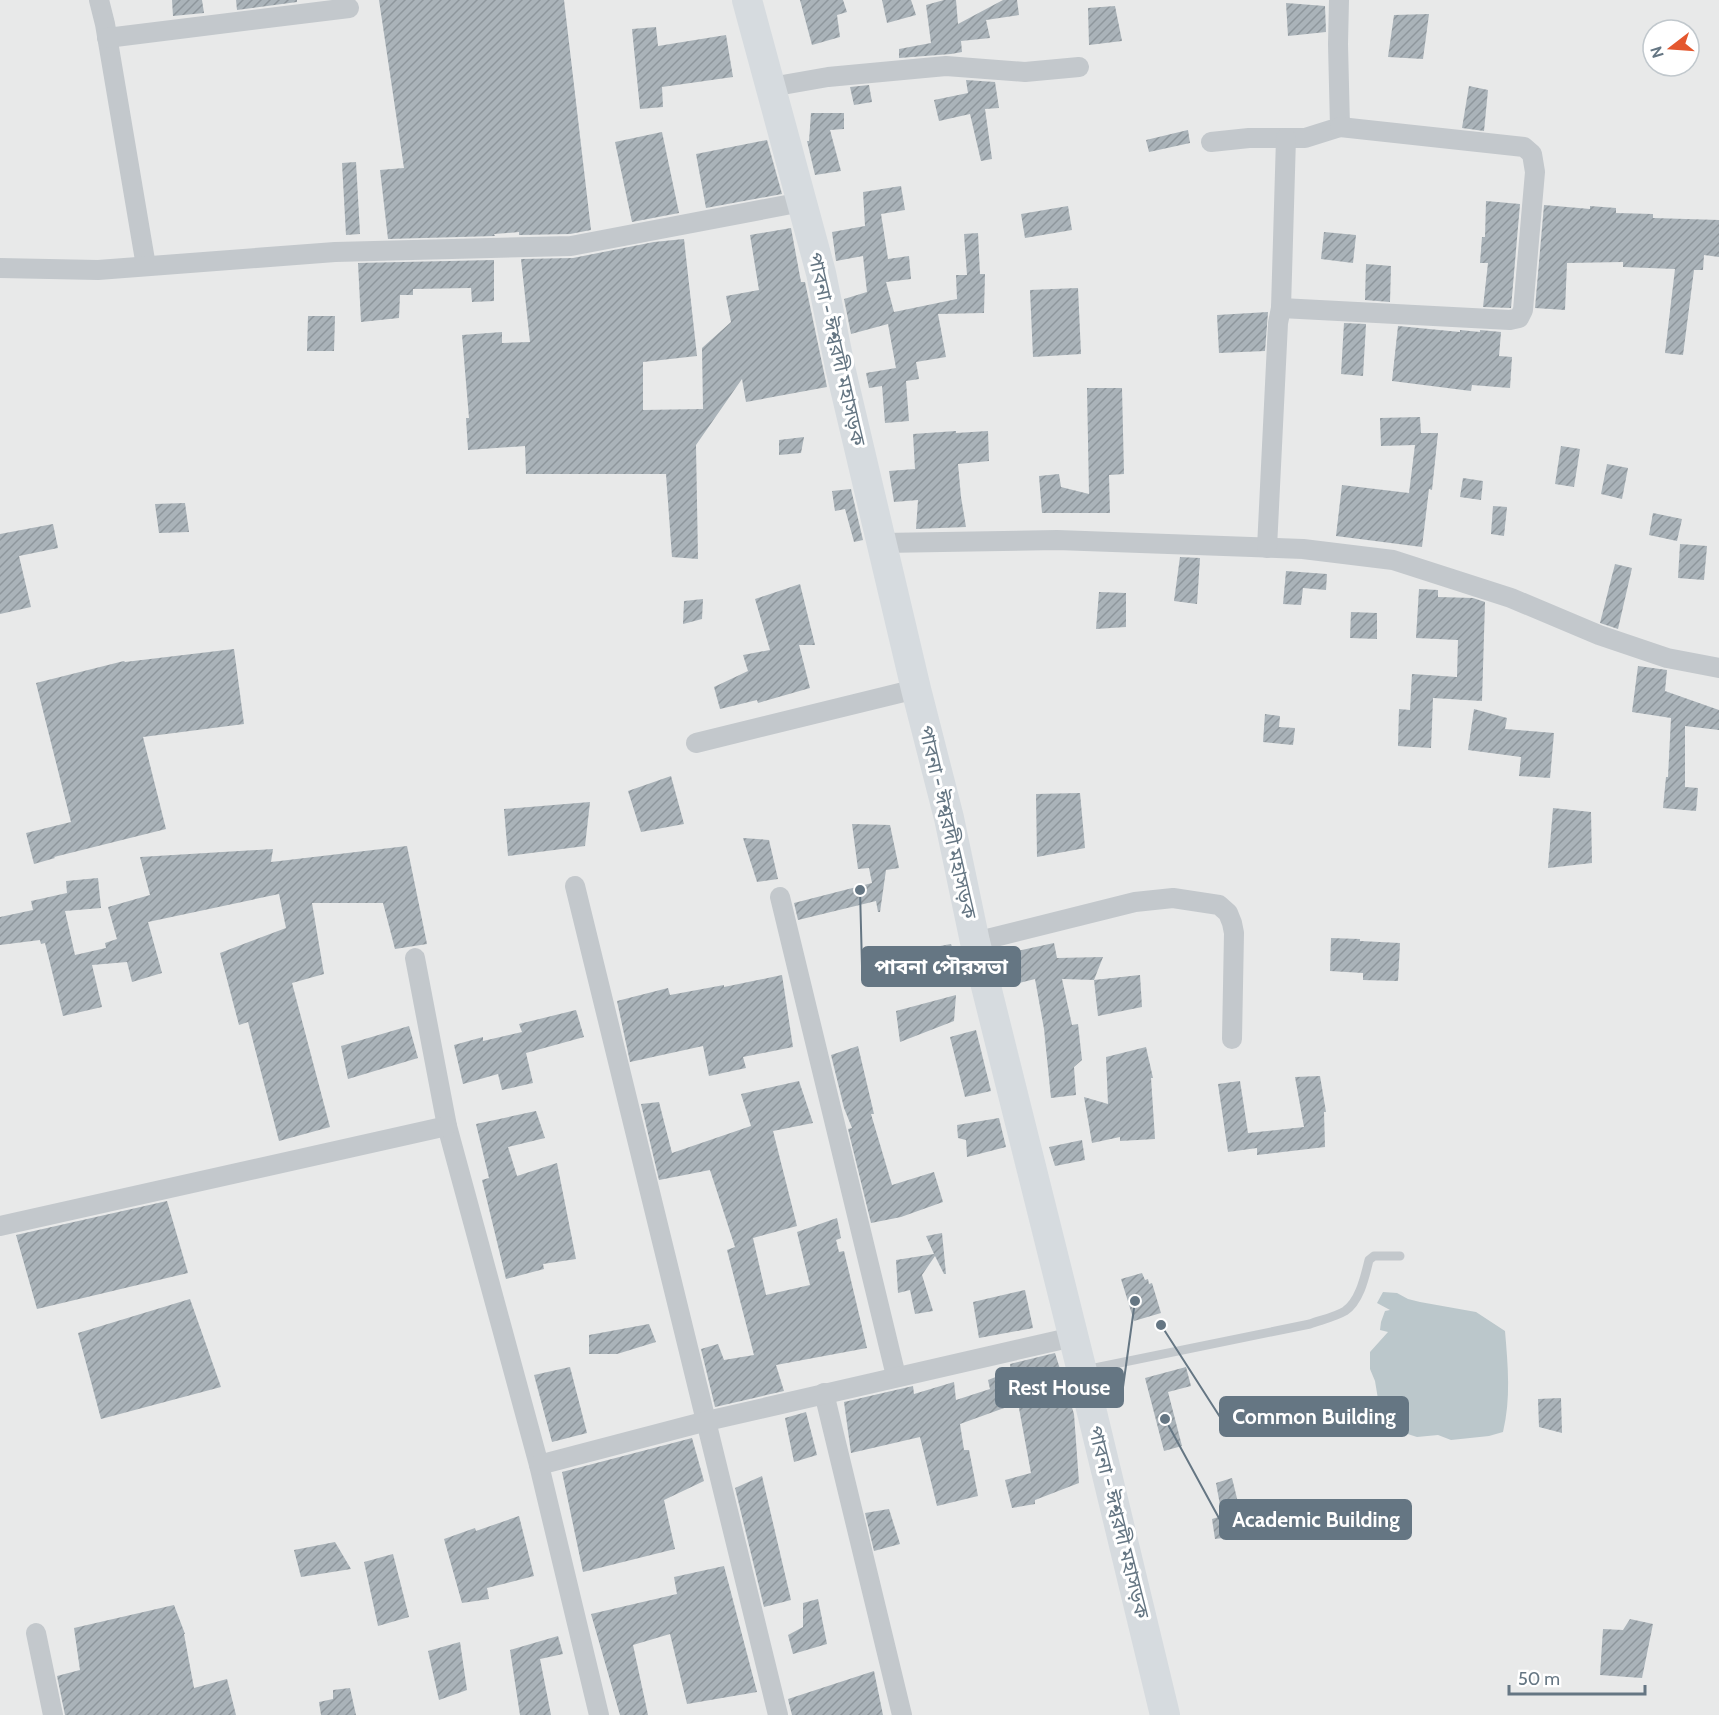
<svg xmlns="http://www.w3.org/2000/svg" width="1719" height="1715" viewBox="0 0 1719 1715" font-family="Cabin,'Noto Sans Bengali',sans-serif">
<style>
.built{fill:#e8e9e9;fill-rule:evenodd}
.water{fill:#bbc7cb}
.building{fill:url(#building-hatch)}
.lines{fill:none;stroke-linecap:round;stroke-linejoin:round}
.service{stroke:#c3c8cc;stroke-width:9}
.minor{stroke:#c3c8cc;stroke-width:20}
.primary{stroke:#d6dbdf;stroke-width:30}
.labels{text-anchor:middle;stroke-width:6;stroke-linejoin:round;paint-order:stroke}
.street-label{font-size:20px;fill:#657683;stroke:#fff}
.leader{fill:none;stroke:#657683;stroke-width:2}
.callout-dot{fill:#657683;stroke:#fff;stroke-width:2}
.callout{fill:#657683;stroke:#657683;stroke-width:2}
.callout-label{font-size:21px;text-anchor:middle;font-weight:bold;fill:#fff}
</style>
<defs>
<pattern id="building-hatch" width="6" height="6" patternUnits="userSpaceOnUse" patternTransform="scale(1.5)"><rect width="6" height="6" fill="#aab3b9"/><path d="M-1 1l2-2M0 6l6-6M5 7l2-2" fill="none" stroke="#8e969c"/></pattern>
</defs>
<rect width="100%" height="100%" fill="#fafaf8"/>
<path class="built" d="M0,0H1719V1715H0ZM1653,30H1689V66H1653Z"/>
<path class="water" d="M1383,1292L1397,1293L1408,1299L1420,1302L1476,1312L1505,1331C1508,1366 1511,1399 1503,1432L1489,1436L1451,1440L1438,1435L1417,1437L1395,1430L1386,1420L1379,1405L1375,1381L1370,1369V1352L1388,1332L1380,1330L1381,1322L1385,1311L1390,1310L1377,1303Z"/>
<g class="building">
<path d="M172,0H202L204,13L173,16Z"/>
<path d="M236,0H297V2L237,10Z"/>
<path d="M379,0H564L591,230L570,234L519,235V232L494,234L495,236L388,239L380,170L404,168Z"/>
<path d="M800,0H843L847,12L837,15L840,37L812,45Z"/>
<path d="M882,0H911L916,15L887,23Z"/>
<path d="M944,0H956L958,24L1003,0H1017L1019,15L986,20L990,38L961,41L962,52L951,54L899,58V49L931,43L926,5Z"/>
<path d="M1286,3L1325,6L1326,32L1288,36Z"/>
<path d="M1115,6L1122,41L1089,45L1088,8Z"/>
<path d="M1429,14L1423,59L1388,57L1394,15Z"/>
<path d="M656,27L658,46L726,35L733,77L662,87L663,107L640,109L632,29Z"/>
<path d="M966,80L995,82L999,108L985,109L992,159L981,161L970,114L939,121L934,100L968,93Z"/>
<path d="M869,85L872,102L854,105L850,87Z"/>
<path d="M1469,86L1488,90L1484,131L1462,128Z"/>
<path d="M811,113H844V129L830,130L841,171L815,175L807,141H809Z"/>
<path d="M1188,130L1190,143L1149,152L1146,140Z"/>
<path d="M662,132L679,213L632,222L615,142Z"/>
<path d="M767,140L782,194L706,208L696,154Z"/>
<path d="M356,162L360,234L346,235L342,163Z"/>
<path d="M901,186L905,210L881,214L888,259L909,256L911,279L886,282L894,312L957,299L956,275H967L964,234L978,233L980,274H985L984,313L938,314L946,357L916,362L919,379L906,381L909,421L885,423L882,386L869,388L866,373L896,368L888,324L851,334L844,299L867,292L863,256L836,261L832,232L865,226L863,192Z"/>
<path d="M1486,201L1520,204L1511,308L1483,307L1488,263H1480L1482,237H1485Z"/>
<path d="M1544,205L1590,209V206L1616,208V213L1653,214V218L1719,220V257L1704,255L1703,270H1694L1683,355L1665,353L1675,269L1623,267V262L1567,263L1565,310L1535,308Z"/>
<path d="M1068,206L1072,230L1025,238L1021,214Z"/>
<path d="M791,228L801,282H805L827,387L746,402L742,379L696,445L698,559L672,557L666,474H526L525,446L468,450L466,418H469L462,335L502,332V343L530,342L521,259L573,258L654,242L684,239L697,356L643,362V410L703,409L702,348L731,322L726,296L759,290L750,235Z"/>
<path d="M1324,232L1356,235L1353,263L1321,259Z"/>
<path d="M494,260V301L472,302L471,288L413,289V295H400L399,318L361,322L358,263Z"/>
<path d="M1366,264L1391,266L1390,302L1365,300Z"/>
<path d="M1078,288L1081,354L1033,357L1030,290Z"/>
<path d="M1268,312L1265,351L1219,353L1217,315Z"/>
<path d="M308,316H335L334,351H307Z"/>
<path d="M1344,323L1366,324L1363,376L1341,374Z"/>
<path d="M1398,326L1460,332V330L1480,332V330L1501,332L1499,356L1512,357L1510,388L1472,385L1471,391L1392,381Z"/>
<path d="M1087,388H1122L1124,474L1109,475L1110,513H1042L1039,476L1059,474L1061,487L1089,494Z"/>
<path d="M1420,417L1421,433H1438L1432,490L1429,489L1422,547L1336,536L1342,485L1409,493L1415,445L1381,446L1380,418Z"/>
<path d="M956,431V433L988,431L989,461L958,464L961,497L966,527L916,529L918,500L894,502L889,471L915,469L913,434Z"/>
<path d="M804,437L801,453L779,455V440Z"/>
<path d="M1561,446L1580,449L1574,487L1555,484Z"/>
<path d="M1607,464L1628,468L1622,499L1601,494Z"/>
<path d="M1463,478L1483,481L1481,500L1460,497Z"/>
<path d="M851,489L863,540L854,542L845,509L835,511L832,491Z"/>
<path d="M185,503L189,532L159,533L155,504Z"/>
<path d="M1493,506L1507,507L1504,536L1491,534Z"/>
<path d="M1653,513L1682,519L1677,541L1649,535Z"/>
<path d="M53,524L58,548L19,556L31,607L0,614V534Z"/>
<path d="M1680,544L1707,546L1704,580L1678,578Z"/>
<path d="M1180,557L1200,558L1197,604L1174,601Z"/>
<path d="M1615,564L1632,568L1618,629L1600,623Z"/>
<path d="M1286,571L1327,574L1326,590L1303,588L1301,605L1283,604Z"/>
<path d="M800,584L815,645H799L810,688L758,703L757,700L720,709L714,687L748,671L743,655L770,650L755,599Z"/>
<path d="M1419,589L1438,590V597L1473,598L1485,602L1482,701L1433,698L1431,748L1398,746L1399,709L1410,710L1412,674L1457,677L1458,640L1416,638Z"/>
<path d="M1099,592L1126,593V627L1096,629Z"/>
<path d="M703,599L702,619L683,624L684,601Z"/>
<path d="M1351,612L1377,613V639L1350,638Z"/>
<path d="M234,649L244,724L143,737L166,829L54,857L55,858L34,864L26,833L71,822L36,683L124,661L125,662Z"/>
<path d="M1638,666L1667,670L1665,691L1719,710V730L1685,726V787L1698,788L1696,811L1663,808L1666,777H1668L1671,718L1632,712Z"/>
<path d="M1474,709L1507,718L1505,729L1554,733L1550,778L1519,776L1521,757L1468,750Z"/>
<path d="M1265,714L1280,716L1279,727L1295,728L1293,745L1263,742Z"/>
<path d="M671,776L684,824L641,832L628,791Z"/>
<path d="M1080,793L1085,848L1037,857L1036,794Z"/>
<path d="M590,802L585,846L508,856L504,809Z"/>
<path d="M1553,808L1591,812L1592,863L1548,868Z"/>
<path d="M852,824L890,825L899,868L886,870L880,912H878L876,901L798,920L794,903L872,883L869,868L858,869Z"/>
<path d="M743,838L769,840L778,879L757,882Z"/>
<path d="M407,846L427,944L395,949L383,903H312L324,974L292,983L330,1127L279,1141L248,1022L239,1025L220,953L286,928L279,894L148,922L162,973L132,982L127,962L92,965L102,1007L63,1016L45,943L41,944L40,940L0,945V917L33,910L31,901L67,893L66,881L98,878L101,908L65,911L75,955L106,948L105,943L117,939L108,907L150,895L140,857L273,849L271,862Z"/>
<path d="M1331,938L1360,939V941L1400,943L1398,981L1363,980V973L1330,971Z"/>
<path d="M1054,943L1057,958L1103,957L1094,980L1062,979L1072,1025L1078,1024L1082,1060L1074,1067L1076,1095L1051,1098L1044,1029L1035,979L1011,985L1003,954Z"/>
<path d="M951,944L960,970L885,984L880,957Z"/>
<path d="M782,975L793,1047L743,1057L746,1068L709,1076L703,1046L630,1062L617,1001L668,988L670,995L724,985V987Z"/>
<path d="M1140,975L1142,1007L1098,1016L1094,980Z"/>
<path d="M956,995L954,1021L900,1042L896,1011Z"/>
<path d="M576,1010L584,1037L526,1053L533,1083L502,1090L498,1074L463,1084L454,1045L483,1037V1041L522,1032L519,1024Z"/>
<path d="M409,1026L418,1058L348,1079L341,1046Z"/>
<path d="M976,1030L991,1091L965,1097L950,1037Z"/>
<path d="M858,1046L874,1114H871L892,1185L934,1172L943,1202L901,1217L871,1223L848,1129L852,1128L844,1108L831,1055Z"/>
<path d="M1146,1047L1153,1078H1151L1155,1139L1120,1141V1137L1092,1143L1084,1097L1108,1104L1106,1057Z"/>
<path d="M1320,1076L1326,1112H1324L1325,1147L1257,1155V1148L1228,1152L1218,1084L1240,1081L1248,1133L1304,1127L1295,1077Z"/>
<path d="M799,1081L813,1123L773,1131L797,1226L753,1238L766,1295L810,1285L797,1232L837,1218L841,1238L836,1240L839,1252L844,1251L867,1348L776,1365L784,1391L715,1407L701,1349L718,1344L724,1360L754,1355L727,1250L735,1247L710,1170L659,1180L641,1104L659,1102L672,1153L751,1126L741,1094Z"/>
<path d="M536,1111L545,1138L508,1147L517,1176L557,1163L576,1259L543,1264L544,1269L506,1279L482,1180L489,1178L476,1124Z"/>
<path d="M999,1118L1006,1147L967,1157L966,1140L958,1138L957,1125Z"/>
<path d="M1082,1140L1085,1160L1055,1166L1049,1147Z"/>
<path d="M167,1201L188,1273L37,1309L16,1235Z"/>
<path d="M942,1233L946,1274H944L935,1256L922,1275L933,1311L915,1314L910,1290L898,1293L896,1260L934,1254L926,1236Z"/>
<path d="M1142,1273L1145,1280L1148,1279L1149,1284L1152,1283L1161,1313L1134,1321L1121,1279Z"/>
<path d="M1025,1290L1033,1328L979,1338L973,1302Z"/>
<path d="M190,1299L221,1387L101,1419L78,1333Z"/>
<path d="M649,1324L656,1342L617,1354H589V1335Z"/>
<path d="M1055,1353L1074,1414L1079,1483L1035,1500V1504L1012,1508L1005,1480L1031,1473L1018,1403L960,1424L964,1450H969L978,1496L937,1506L920,1437L851,1453L844,1402L913,1386L914,1394L954,1382L956,1400L990,1389L988,1380L1011,1371L1010,1364Z"/>
<path d="M570,1367L587,1433L552,1442L534,1375Z"/>
<path d="M1186,1367L1191,1386L1168,1392L1182,1446L1164,1451L1145,1378Z"/>
<path d="M1561,1398L1562,1433L1539,1427L1538,1399Z"/>
<path d="M806,1412L817,1455L794,1462L785,1418Z"/>
<path d="M692,1438L704,1481L664,1500L675,1549L583,1572L562,1472Z"/>
<path d="M762,1476L791,1600L764,1607L735,1488Z"/>
<path d="M1232,1478L1246,1535L1215,1539L1212,1519L1222,1516L1216,1483Z"/>
<path d="M889,1509L900,1544L874,1551L865,1513Z"/>
<path d="M519,1516L534,1576L487,1588L489,1599L462,1603L444,1539L475,1528L476,1531Z"/>
<path d="M335,1542L351,1569L301,1577L294,1550Z"/>
<path d="M393,1554L409,1617L378,1626L364,1562Z"/>
<path d="M724,1566L757,1692L687,1704L670,1634L633,1645L648,1715H620L591,1614L677,1594L674,1577Z"/>
<path d="M818,1599L827,1644L793,1654L788,1635L803,1627V1603Z"/>
<path d="M174,1605L185,1634H184L194,1688L227,1679L236,1715H65L57,1676L80,1670L74,1628Z"/>
<path d="M1630,1619L1653,1624L1642,1678L1600,1675L1603,1629L1623,1630Z"/>
<path d="M558,1636L563,1654L540,1659L551,1715H520L510,1650Z"/>
<path d="M460,1642L467,1690L439,1700L428,1651Z"/>
<path d="M874,1671L883,1715H792L788,1699Z"/>
<path d="M350,1688L356,1715H321L319,1702L333,1699V1690Z"/>
</g>
<g class="lines">
<path class="service" d="M1085,1370L1310,1324C1321,1320 1335,1317 1345,1311C1360,1301 1365,1276 1369,1260L1374,1256H1400"/>
<g class="minor">
<path d="M99,0L105,24L146,266"/>
<path d="M107,38L349,8"/>
<path d="M771,87L828,77L946,66L1025,72L1079,67"/>
<path d="M1211,142L1249,138H1305L1340,127L1338,44L1339,0"/>
<path d="M0,268L98,270L335,252L571,246L802,202"/>
<path d="M1281,308L1510,320L1519,318L1523,310L1535,172L1532,154L1524,147L1340,127"/>
<path d="M882,543L1057,540L1303,549L1393,560L1511,598L1599,635L1667,658L1719,668"/>
<path d="M1267,548L1278,323L1281,308L1286,138"/>
<path d="M696,743L916,689"/>
<path d="M575,886L778,1715"/>
<path d="M780,897L896,1376"/>
<path d="M975,942L1135,902L1173,898L1219,905L1228,913L1232,923L1234,933L1232,1039"/>
<path d="M415,958L447,1126L539,1465L599,1715"/>
<path d="M0,1226L447,1126"/>
<path d="M824,1393L902,1715"/>
<path d="M539,1465L707,1421L1073,1337"/>
<path d="M36,1633L53,1715"/>
</g>
<path class="primary" d="M747,0L821,273L840,367L916,689L949,818L975,942L1082,1371L1165,1715"/>
</g>
<g class="labels">
<g class="street-label">
<text transform="translate(837 349) rotate(77)" y="7">পাবনা - ঈশ্বরদী মহাসড়ক</text>
<text transform="translate(948 822) rotate(77)" y="7">পাবনা - ঈশ্বরদী মহাসড়ক</text>
<text transform="translate(1119 1522) rotate(76)" y="7">পাবনা - ঈশ্বরদী মহাসড়ক</text>
</g>
</g>
<path class="leader" d="M860 890L862 966M1135 1301L1123 1387M1161 1325L1220 1417M1165 1419L1220 1520"/>
<g class="callout-dot">
<circle cx="860" cy="890" r="6"/>
<circle cx="1135" cy="1301" r="6"/>
<circle cx="1161" cy="1325" r="6"/>
<circle cx="1165" cy="1419" r="6"/>
</g>
<g class="callout">
<rect x="862" y="947" width="158" height="39" rx="6"/>
<rect x="996" y="1368" width="127" height="39" rx="6"/>
<rect x="1220" y="1397" width="188" height="39" rx="6"/>
<rect x="1220" y="1500" width="191" height="39" rx="6"/>
</g>
<g class="callout-label">
<text x="941" y="974">পাবনা পৌরসভা</text>
<text x="1059" y="1395">Rest House</text>
<text x="1314" y="1424">Common Building</text>
<text x="1316" y="1527">Academic Building</text>
</g>
<g transform="translate(1671 48) rotate(253)"><circle r="28" fill="#ffffff" stroke="#c1c8cd" stroke-width="1.5"/>
<path d="M0-4.5L10 22L0 15L-10 22Z" fill="#e4572e"/>
<text y="-9" font-size="16" font-weight="bold" text-anchor="middle" fill="#657683">N</text>
</g>
<path d="M1509 1685v9h136v-9" fill="none" stroke="#657683" stroke-width="3"/>
<text x="1518" y="1685" font-size="18" fill="#657683" stroke="#ffffff" stroke-width="4.5" paint-order="stroke">50 m</text>
</svg>
